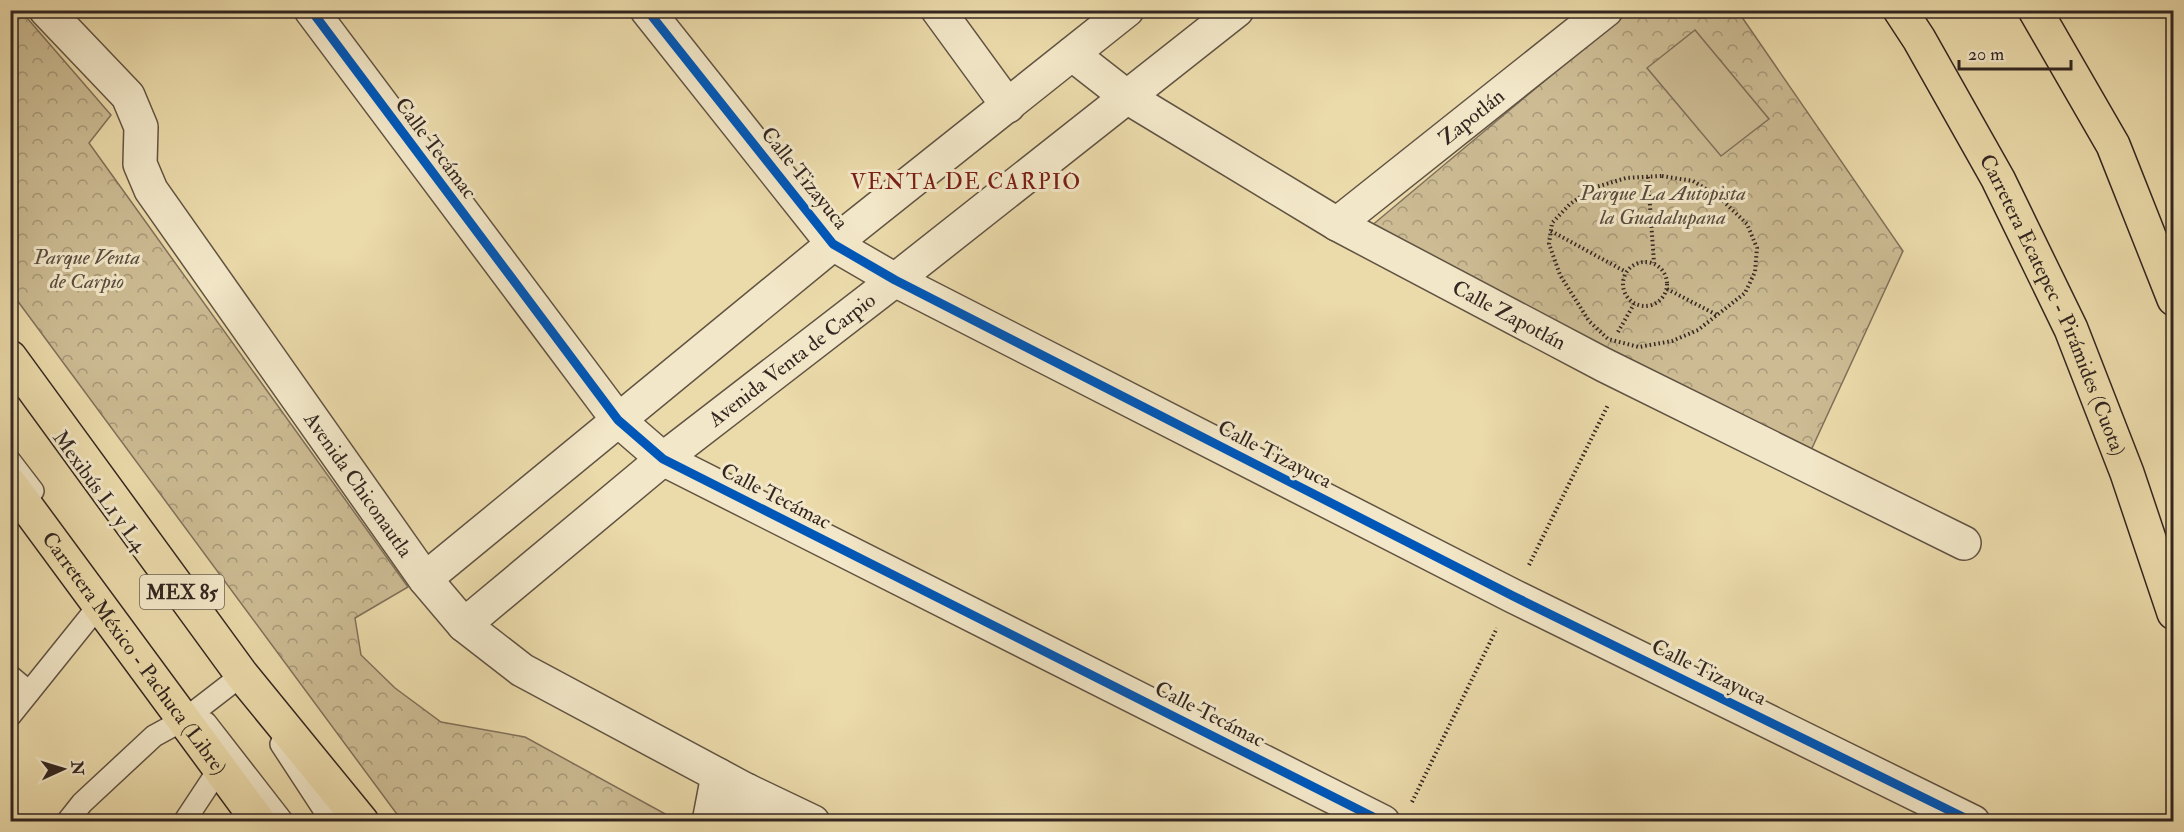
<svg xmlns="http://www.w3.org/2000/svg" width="2184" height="832" viewBox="0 0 2184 832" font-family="'IM FELL Double Pica',serif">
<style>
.forest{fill:url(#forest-crowns);stroke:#80705a;stroke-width:1.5}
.garden{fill:#ccbb93;stroke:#80705a;stroke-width:1.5}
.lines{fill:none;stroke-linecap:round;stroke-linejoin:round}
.lane-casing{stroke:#615343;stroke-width:24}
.street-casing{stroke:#615343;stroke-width:36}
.primary-casing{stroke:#332621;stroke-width:36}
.highway-casing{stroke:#332621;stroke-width:36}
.path{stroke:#332621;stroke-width:4;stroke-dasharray:1.5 3;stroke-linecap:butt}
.lane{stroke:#f2e7c8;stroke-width:21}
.street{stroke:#f2e7c8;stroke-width:33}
.primary{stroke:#ebdaaa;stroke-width:33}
.highway{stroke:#ebdaaa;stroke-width:33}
.cycleway-casing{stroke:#f2e7c8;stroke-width:13}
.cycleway{stroke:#0057b8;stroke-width:9}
.labels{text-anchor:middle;stroke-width:6;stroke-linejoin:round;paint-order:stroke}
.shield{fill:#f2e7c8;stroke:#6c6053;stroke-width:1.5}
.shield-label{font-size:20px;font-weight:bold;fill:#332621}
.street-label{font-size:21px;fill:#332621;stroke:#f2e7c8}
.park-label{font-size:21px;font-style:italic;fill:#594b3e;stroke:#f2e7c8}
.neighbourhood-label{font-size:22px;letter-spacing:1.5px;fill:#7a1f14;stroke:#f2e7c8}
</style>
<defs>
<pattern id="forest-crowns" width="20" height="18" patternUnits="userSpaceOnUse" patternTransform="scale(1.5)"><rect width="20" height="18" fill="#ccbb93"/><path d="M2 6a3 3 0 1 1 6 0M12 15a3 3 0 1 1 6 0" fill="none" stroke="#a69878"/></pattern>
</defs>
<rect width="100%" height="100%" fill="#ebdaaa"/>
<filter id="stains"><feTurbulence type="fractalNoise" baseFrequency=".00333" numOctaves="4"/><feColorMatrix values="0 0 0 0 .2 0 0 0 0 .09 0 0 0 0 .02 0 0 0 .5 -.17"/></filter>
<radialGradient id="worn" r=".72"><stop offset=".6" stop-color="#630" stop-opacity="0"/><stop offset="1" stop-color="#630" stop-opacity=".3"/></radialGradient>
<g class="forest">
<path d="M1737,10L1903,251L1801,472L1358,237L1628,11Z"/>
<path d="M10,11H21L111,115L89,143L408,587L355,618L361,655L395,688L441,722L525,737L678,821H402L11,292Z"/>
</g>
<path class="garden" d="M1695,30L1769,119L1721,156L1647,68Z"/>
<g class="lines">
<defs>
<g id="lane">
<path d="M10,461L33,491"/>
<path d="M10,676L29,692"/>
<path d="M10,716L100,604"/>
<path d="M206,723L283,822"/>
<path d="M281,744L332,822"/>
<path d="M67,822L82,803L154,736L185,719L242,675"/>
<path d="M184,822L219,769"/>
</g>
<g id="street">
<path id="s1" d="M46,10L128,96L141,127L140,164L151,190L425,579L464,625L522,670L746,790L813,822"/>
<path d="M311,10L618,420L663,459L1383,822"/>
<path d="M647,10L833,244L895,280L1513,596L1973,822"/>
<path d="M938,10L1008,106"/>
<path id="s2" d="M1072,54L1127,97L1337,224L1604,365L1964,543"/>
<path id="s3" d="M1337,224L1606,10"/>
<path d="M425,579L833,244L1127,10"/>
<path id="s4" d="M464,625L663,459L895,280L1237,10"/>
<path d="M709,822L718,775"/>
<path d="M742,822L746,790"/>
</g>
<g id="primary">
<path d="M10,357L242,675L362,822"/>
<path id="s5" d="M10,484L259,822"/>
</g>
<g id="highway">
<path id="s6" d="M1900,10L1919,39L1998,179L2071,329L2127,473L2174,613"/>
<path d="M2035,10L2113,145L2174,299"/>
</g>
</defs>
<use href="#lane" class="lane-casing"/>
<use href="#street" class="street-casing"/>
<use href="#primary" class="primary-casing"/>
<use href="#highway" class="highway-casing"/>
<g class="path">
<path d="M1662,176L1693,181L1719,197L1747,224L1757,248L1755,272L1745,293L1698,330L1672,341L1639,347L1608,339L1589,321L1560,275L1549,244L1552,223L1570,204L1593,188L1626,178Z"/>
<path d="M1648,177L1654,263"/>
<path d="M1551,231L1626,272"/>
<circle cx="1645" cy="284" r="22"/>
<path d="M1667,289L1717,315"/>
<path d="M1618,332L1634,304"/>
<path d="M1529,565L1608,405"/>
<path d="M1412,802L1497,628"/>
</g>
<use href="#lane" class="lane"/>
<use href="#street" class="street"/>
<use href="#primary" class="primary"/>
<use href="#highway" class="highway"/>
<defs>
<g id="cycleway">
<path d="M311,10L618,420L663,459L1383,822"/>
<path d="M647,10L833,244L895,280L1513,596L1973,822"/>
</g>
</defs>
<use href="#cycleway" class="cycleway-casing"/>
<use href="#cycleway" class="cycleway"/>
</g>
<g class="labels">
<rect class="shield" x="140" y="575" width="84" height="34" rx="4.5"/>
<g class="shield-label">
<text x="182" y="599">MEX 85</text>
</g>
<g class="street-label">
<text dy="7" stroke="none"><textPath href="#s3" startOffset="172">Zapotlán</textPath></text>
<text transform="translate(436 148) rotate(53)" y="7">Calle Tecámac</text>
<text transform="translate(805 178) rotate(51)" y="7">Calle Tizayuca</text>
<text dy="7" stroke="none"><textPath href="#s6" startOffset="333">Carretera Ecatepec - Pirámides (Cuota)</textPath></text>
<text dy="7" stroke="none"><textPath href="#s2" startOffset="510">Calle Zapotlán</textPath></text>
<text dy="7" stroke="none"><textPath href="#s4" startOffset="422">Avenida Venta de Carpio</textPath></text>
<text transform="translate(1275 454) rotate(27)" y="7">Calle Tizayuca</text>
<text dy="7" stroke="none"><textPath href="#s1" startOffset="578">Avenida Chiconautla</textPath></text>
<text transform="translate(100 491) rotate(54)" y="7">Mexibús L1 y L4</text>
<text transform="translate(776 496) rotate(27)" y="7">Calle Tecámac</text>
<text dy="7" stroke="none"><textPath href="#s5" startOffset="210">Carretera México - Pachuca (Libre)</textPath></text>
<text transform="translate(1709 672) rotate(26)" y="7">Calle Tizayuca</text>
<text transform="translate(1210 714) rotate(27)" y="7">Calle Tecámac</text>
</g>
<g class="park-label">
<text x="1663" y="200">Parque La Autopista<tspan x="1663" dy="24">la Guadalupana</tspan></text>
<text x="87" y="264">Parque Venta<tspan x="87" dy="24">de Carpio</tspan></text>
</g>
<g class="neighbourhood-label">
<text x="966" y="189">VENTA DE CARPIO</text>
</g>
</g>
<rect width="2184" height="832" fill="none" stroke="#ebdaaa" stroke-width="36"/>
<rect x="12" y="12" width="2160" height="808" fill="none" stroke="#332621" stroke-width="3"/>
<rect x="18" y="18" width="2148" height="796" fill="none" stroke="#332621" stroke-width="1.5"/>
<g transform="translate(63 769) rotate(86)" stroke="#f2e7c8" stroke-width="4.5" paint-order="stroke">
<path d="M0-4.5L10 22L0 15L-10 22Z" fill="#332621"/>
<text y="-9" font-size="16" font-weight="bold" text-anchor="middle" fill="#332621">N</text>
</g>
<path d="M1959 60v9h112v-9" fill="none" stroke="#332621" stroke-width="3"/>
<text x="1968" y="60" font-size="18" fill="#332621" stroke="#f2e7c8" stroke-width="4.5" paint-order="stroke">20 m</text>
<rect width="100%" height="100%" filter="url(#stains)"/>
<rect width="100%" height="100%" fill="url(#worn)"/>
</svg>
